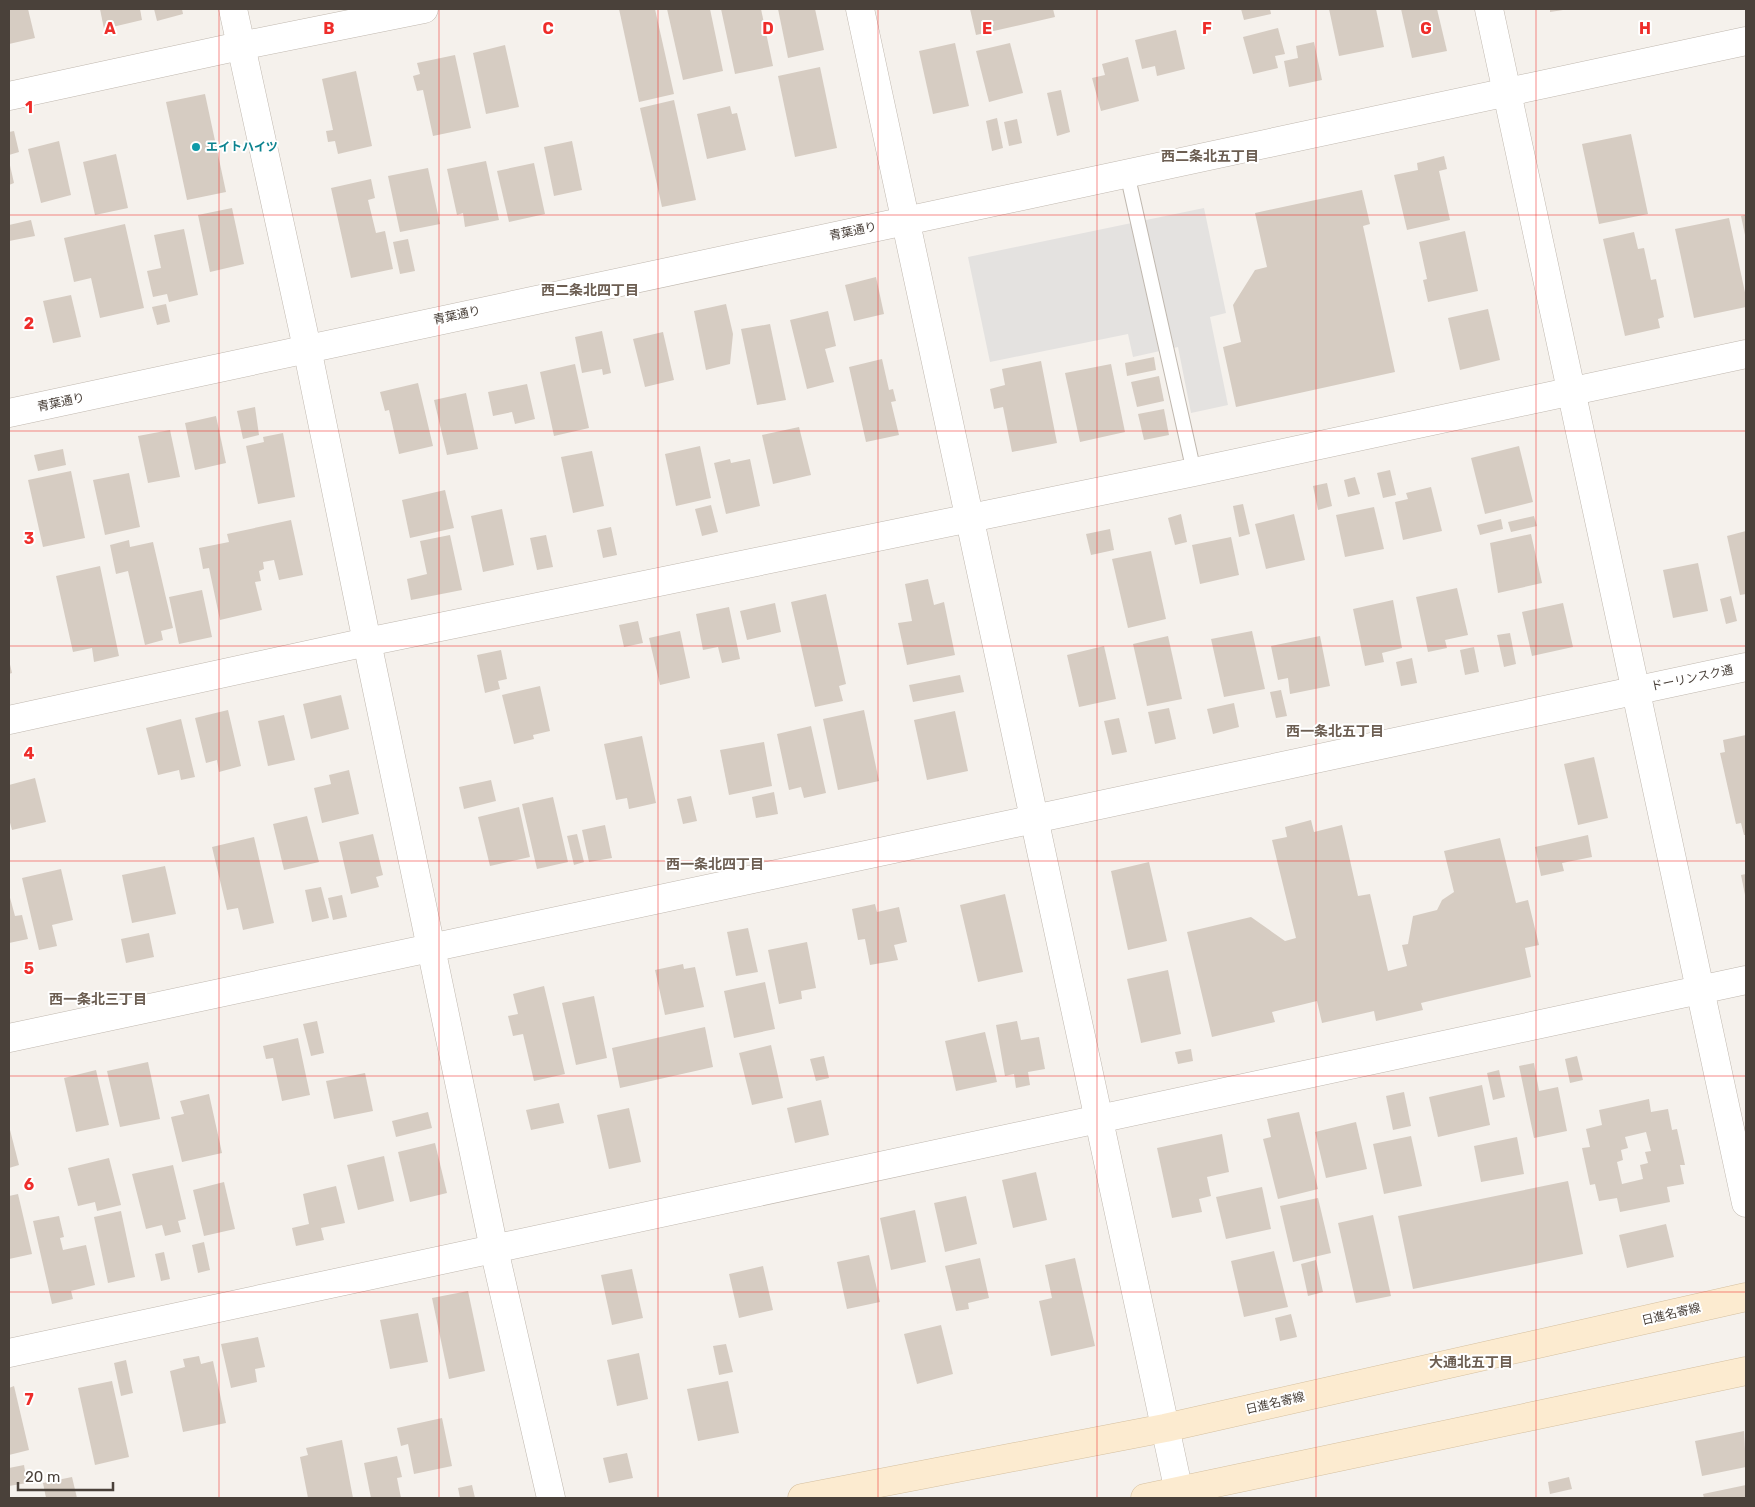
<svg xmlns="http://www.w3.org/2000/svg" width="1755" height="1507" viewBox="0 0 1755 1507" font-family="Rubik,'Noto Sans JP',sans-serif">
<style>
.parking{fill:#e4e2e0}
.building{fill:#d6ccc2;fill-rule:evenodd}
.lines{fill:none;stroke-linecap:round;stroke-linejoin:round}
.service-casing{stroke:#c0b8af;stroke-width:16}
.minor-casing{stroke:#c0b8af;stroke-width:29}
.tertiary-casing{stroke:#c0b8af;stroke-width:29}
.secondary-casing{stroke:#d5c0a0;stroke-width:29}
.service{stroke:#fff;stroke-width:14}
.minor{stroke:#fff;stroke-width:28}
.tertiary{stroke:#fff;stroke-width:28}
.secondary{stroke:#fcebd0;stroke-width:28}
.grid{fill:none;stroke:#ee2d2a;stroke-width:1;stroke-opacity:0.55}
.culture-dot{fill:#0f9aa8;stroke:#fff;stroke-width:2}
.labels{text-anchor:middle;stroke-width:4;stroke-linejoin:round;paint-order:stroke}
.culture-label{font-size:12px;font-weight:bold;fill:#0d838f;stroke:#fff;text-anchor:start}
.street-label{font-size:12px;fill:#4a413a;stroke:#fff}
.neighbourhood-label{font-size:14px;font-weight:bold;fill:#6c5e52;stroke:#fff}
.grid-label{font-size:16px;text-anchor:middle;font-weight:bold;fill:#ee2d2a;stroke:#fff;stroke-width:4;stroke-linejoin:round;paint-order:stroke}
</style>
<rect width="100%" height="100%" fill="#f5f1ec"/>
<path class="parking" d="M1204,208L1226,313L1210,317L1228,405L1191,413L1178,347L1133,357L1128,334L990,362L968,257Z"/>
<g class="building">
<path d="M9,9H28L35,38L9,44Z"/>
<path d="M100,9H140L142,20L104,29Z"/>
<path d="M154,9H182L183,14L157,21Z"/>
<path d="M619,9H655L674,94L639,102Z"/>
<path d="M667,9H710L723,71L683,80Z"/>
<path d="M721,9H761L773,66L735,74Z"/>
<path d="M778,9H815L824,50L788,58Z"/>
<path d="M970,9H1053L1055,17L976,35Z"/>
<path d="M1241,9H1270L1271,14L1244,20Z"/>
<path d="M1329,9H1376L1384,47L1339,56Z"/>
<path d="M1401,9H1437L1447,51L1412,58Z"/>
<path d="M1550,9H1563V10L1550,12Z"/>
<path d="M1278,28L1285,54L1275,56L1278,68L1253,74L1243,37Z"/>
<path d="M1176,30L1185,69L1157,76L1155,66L1142,69L1135,40Z"/>
<path d="M1314,42L1322,80L1289,87L1284,61L1298,58L1296,46Z"/>
<path d="M955,43L969,106L933,114L919,51Z"/>
<path d="M1010,43L1023,93L989,102L976,51Z"/>
<path d="M505,45L519,107L486,114L473,53Z"/>
<path d="M455,55L471,128L433,136L423,90L417,91L413,76L420,74L417,63Z"/>
<path d="M1128,57L1139,101L1101,111L1092,78L1105,75L1102,64Z"/>
<path d="M820,67L837,148L795,157L778,76Z"/>
<path d="M356,71L372,146L338,154L335,141L328,142L326,131L333,130L322,79Z"/>
<path d="M1061,90L1070,132L1057,136L1047,93Z"/>
<path d="M205,94L226,192L187,200L166,102Z"/>
<path d="M674,100L696,200L662,207L640,108Z"/>
<path d="M730,106L732,114L737,113L746,150L707,159L697,114Z"/>
<path d="M997,118L1003,148L992,151L986,121Z"/>
<path d="M1017,119L1022,143L1009,146L1004,122Z"/>
<path d="M14,131L19,152L9,155V132Z"/>
<path d="M1631,134L1648,214L1599,224L1582,144Z"/>
<path d="M59,141L71,195L41,203L28,149Z"/>
<path d="M572,141L582,190L554,196L544,147Z"/>
<path d="M116,154L128,208L95,215L83,162Z"/>
<path d="M1444,156L1447,169L1439,171L1450,220L1407,230L1394,175L1418,170L1417,163Z"/>
<path d="M9,161L14,183L9,185Z"/>
<path d="M486,161L499,220L465,227L463,213L457,215L447,169Z"/>
<path d="M534,163L545,214L509,222L497,171Z"/>
<path d="M428,168L440,224L400,232L388,176Z"/>
<path d="M371,179L375,198L368,200L376,233L385,231L393,269L351,278L331,188Z"/>
<path d="M1362,190L1370,224L1363,226L1395,372L1236,407L1223,347L1241,342L1233,305L1255,270L1267,267L1255,213Z"/>
<path d="M232,208L244,264L210,272L198,215Z"/>
<path d="M1746,215V235H1745L1741,216Z"/>
<path d="M1729,218L1746,297V307L1694,318L1675,229Z"/>
<path d="M31,220L35,236L9,241V225Z"/>
<path d="M125,224L144,308L100,318L91,278L74,282L64,238Z"/>
<path d="M184,229L198,295L169,302L167,294L153,297L147,271L161,268L154,235Z"/>
<path d="M1465,231L1478,291L1428,302L1423,280L1427,279L1419,242Z"/>
<path d="M1634,232L1638,249L1644,248L1651,280L1656,279L1664,317L1658,319L1660,328L1625,336L1603,239Z"/>
<path d="M408,239L415,271L400,274L393,242Z"/>
<path d="M876,277L884,314L854,321L845,285Z"/>
<path d="M71,295L81,337L53,343L43,301Z"/>
<path d="M166,304L170,322L157,325L152,307Z"/>
<path d="M726,304L733,334L730,364L706,370L694,311Z"/>
<path d="M1488,309L1500,360L1460,370L1448,318Z"/>
<path d="M828,311L836,346L825,349L834,382L807,389L790,320Z"/>
<path d="M770,324L786,400L757,405L741,329Z"/>
<path d="M602,331L611,373L603,375L602,369L582,373L575,337Z"/>
<path d="M663,332L674,380L645,387L633,339Z"/>
<path d="M1154,357L1156,370L1127,376L1125,363Z"/>
<path d="M882,359L889,390L893,389L896,401L891,402L899,435L866,442L849,367Z"/>
<path d="M1041,361L1057,443L1012,452L1003,407L994,409L990,389L1005,385L1002,369Z"/>
<path d="M575,364L589,428L554,436L540,372Z"/>
<path d="M1111,364L1125,432L1080,442L1065,373Z"/>
<path d="M1159,376L1164,401L1137,407L1131,382Z"/>
<path d="M418,383L433,446L399,454L389,410L385,411L380,392Z"/>
<path d="M527,384L535,419L515,424L512,412L493,416L488,392Z"/>
<path d="M466,393L478,449L447,455L434,400Z"/>
<path d="M255,407L259,435L243,439L237,411Z"/>
<path d="M1164,409L1169,435L1144,440L1138,414Z"/>
<path d="M216,416L226,463L195,470L185,423Z"/>
<path d="M799,427L811,475L773,484L762,435Z"/>
<path d="M170,430L180,477L148,483L138,436Z"/>
<path d="M283,433L295,497L258,504L246,446L264,442L263,437Z"/>
<path d="M700,446L711,498L676,506L665,454Z"/>
<path d="M1519,446L1533,502L1485,514L1471,458Z"/>
<path d="M63,449L66,465L38,471L34,455Z"/>
<path d="M592,451L604,506L573,513L561,457Z"/>
<path d="M730,459L731,463L750,459L760,506L726,514L714,463Z"/>
<path d="M1390,470L1396,495L1383,498L1377,473Z"/>
<path d="M71,471L85,538L43,547L28,480Z"/>
<path d="M129,473L140,527L105,535L93,480Z"/>
<path d="M1355,477L1360,494L1348,497L1344,480Z"/>
<path d="M1327,483L1332,506L1318,510L1313,486Z"/>
<path d="M1431,487L1442,531L1403,540L1395,502L1408,499L1406,493Z"/>
<path d="M445,490L454,528L410,538L402,500Z"/>
<path d="M1243,504L1250,534L1239,537L1233,506Z"/>
<path d="M711,505L718,532L702,536L695,509Z"/>
<path d="M1374,507L1384,549L1345,557L1336,515Z"/>
<path d="M502,509L514,565L483,572L471,516Z"/>
<path d="M1181,514L1187,542L1175,545L1168,518Z"/>
<path d="M1294,514L1305,560L1266,569L1255,524Z"/>
<path d="M1534,516L1537,526L1511,532L1508,522Z"/>
<path d="M1501,519L1503,529L1480,535L1477,525Z"/>
<path d="M291,520L303,575L279,580L274,560L263,562L264,569L259,571L261,581L255,582L262,610L220,620L209,568L203,569L199,548L229,542L227,534Z"/>
<path d="M611,527L617,555L603,558L597,530Z"/>
<path d="M1110,529L1114,550L1091,555L1086,534Z"/>
<path d="M1746,531V594L1740,595L1727,536Z"/>
<path d="M1531,534L1542,583L1498,593L1490,543Z"/>
<path d="M450,535L462,590L411,600L407,579L427,574L420,541Z"/>
<path d="M546,535L553,567L537,570L530,538Z"/>
<path d="M1231,537L1239,575L1200,584L1192,545Z"/>
<path d="M129,540L130,547L153,542L173,628L161,631L163,640L145,645L128,571L116,574L110,545Z"/>
<path d="M1151,551L1166,619L1128,628L1112,559Z"/>
<path d="M1698,563L1708,611L1673,618L1663,570Z"/>
<path d="M100,566L119,656L94,662L92,648L73,652L56,576Z"/>
<path d="M928,579L934,605L944,602L955,655L907,665L898,623L912,621L905,584Z"/>
<path d="M1457,588L1468,635L1445,640L1447,648L1428,652L1416,597Z"/>
<path d="M202,590L212,637L179,644L169,597Z"/>
<path d="M826,594L846,684L839,686L843,701L815,707L791,602Z"/>
<path d="M1731,596L1737,621L1726,624L1720,599Z"/>
<path d="M1393,600L1402,648L1382,653L1384,662L1365,666L1353,609Z"/>
<path d="M775,603L781,632L747,640L740,611Z"/>
<path d="M1563,603L1573,647L1532,656L1522,612Z"/>
<path d="M729,607L740,659L722,663L718,647L703,650L696,614Z"/>
<path d="M638,621L643,643L624,647L619,625Z"/>
<path d="M680,631L690,678L660,685L649,638Z"/>
<path d="M1252,631L1265,689L1224,697L1211,639Z"/>
<path d="M1510,633L1516,664L1504,667L1497,635Z"/>
<path d="M1168,636L1182,699L1147,706L1133,644Z"/>
<path d="M1320,636L1330,686L1290,694L1288,678L1278,680L1271,646Z"/>
<path d="M1104,646L1116,699L1079,707L1067,655Z"/>
<path d="M1474,647L1479,672L1465,675L1460,650Z"/>
<path d="M501,650L507,679L498,681L500,689L485,693L477,655Z"/>
<path d="M1412,658L1417,683L1401,686L1396,662Z"/>
<path d="M9,660L12,673L9,674Z"/>
<path d="M960,675L964,692L913,702L909,685Z"/>
<path d="M540,686L550,731L533,735L534,739L514,744L502,695Z"/>
<path d="M1281,690L1287,716L1276,718L1270,692Z"/>
<path d="M341,695L349,729L311,739L303,704Z"/>
<path d="M1234,703L1239,727L1213,734L1207,709Z"/>
<path d="M1169,708L1176,739L1155,744L1148,712Z"/>
<path d="M228,710L241,766L219,772L217,760L206,763L195,718Z"/>
<path d="M864,710L879,781L838,790L823,719Z"/>
<path d="M955,711L968,771L927,780L914,720Z"/>
<path d="M284,715L295,760L268,766L258,721Z"/>
<path d="M1119,718L1127,752L1112,755L1104,721Z"/>
<path d="M181,719L195,777L181,780L179,770L158,775L146,728Z"/>
<path d="M811,726L826,793L804,798L801,787L789,790L777,734Z"/>
<path d="M1746,735V835H1744L1741,823L1736,824L1720,753L1725,752L1723,740Z"/>
<path d="M642,736L656,803L629,809L627,798L616,800L604,744Z"/>
<path d="M764,742L772,786L729,795L720,750Z"/>
<path d="M1594,757L1608,818L1578,825L1564,764Z"/>
<path d="M349,770L359,814L322,823L314,788L331,784L329,775Z"/>
<path d="M35,778L46,822L12,830L9,819V785Z"/>
<path d="M491,780L496,801L464,809L459,787Z"/>
<path d="M774,792L778,814L756,818L752,797Z"/>
<path d="M691,796L697,821L683,824L677,799Z"/>
<path d="M553,797L568,862L537,869L522,804Z"/>
<path d="M519,807L530,857L490,866L478,817Z"/>
<path d="M307,816L319,862L284,870L273,824Z"/>
<path d="M1311,820L1314,832L1342,825L1358,896L1370,894L1388,971L1407,966L1402,945L1408,944L1413,916L1437,910L1442,900L1454,892L1444,851L1500,838L1516,903L1528,900L1539,945L1525,948L1531,977L1421,1003L1423,1010L1376,1021L1374,1011L1322,1023L1317,1001L1272,1012L1275,1022L1212,1037L1187,932L1251,917L1285,941L1296,938L1272,840L1287,837L1285,827Z"/>
<path d="M605,825L612,858L589,862L582,830Z"/>
<path d="M373,834L383,875L376,877L379,887L351,894L339,842Z"/>
<path d="M577,834L584,862L574,865L567,836Z"/>
<path d="M1588,835L1592,857L1562,863L1564,871L1541,876L1535,847Z"/>
<path d="M254,837L274,923L243,930L238,908L227,910L212,847Z"/>
<path d="M1149,862L1167,941L1128,950L1111,871Z"/>
<path d="M165,866L176,914L132,923L122,875Z"/>
<path d="M61,869L73,920L52,925L57,946L39,950L22,878Z"/>
<path d="M1746,874V895H1745L1741,875Z"/>
<path d="M321,887L329,918L312,922L305,890Z"/>
<path d="M9,894L15,916L22,915L28,939L9,943Z"/>
<path d="M1005,894L1023,972L978,982L960,905Z"/>
<path d="M342,895L347,917L333,920L328,898Z"/>
<path d="M875,904L877,912L899,907L907,942L894,945L898,960L870,965L865,939L858,940L852,909Z"/>
<path d="M748,928L758,972L736,976L727,932Z"/>
<path d="M149,933L154,957L126,963L121,939Z"/>
<path d="M807,942L816,988L801,991L802,999L779,1004L768,950Z"/>
<path d="M683,964L684,969L695,967L704,1007L665,1015L655,970Z"/>
<path d="M1168,970L1181,1034L1141,1043L1127,979Z"/>
<path d="M765,982L775,1029L734,1038L724,991Z"/>
<path d="M544,986L565,1074L534,1081L523,1034L513,1036L508,1016L518,1014L513,994Z"/>
<path d="M594,996L607,1058L576,1065L562,1003Z"/>
<path d="M317,1021L324,1053L311,1056L303,1024Z"/>
<path d="M1017,1021L1021,1040L1039,1037L1045,1069L1028,1072L1030,1085L1016,1088L1014,1074L1005,1076L996,1025Z"/>
<path d="M705,1027L713,1067L620,1088L612,1048Z"/>
<path d="M985,1032L997,1082L956,1091L945,1041Z"/>
<path d="M298,1038L310,1095L282,1101L273,1058L266,1059L263,1046Z"/>
<path d="M771,1045L783,1098L752,1105L739,1053Z"/>
<path d="M1191,1049L1193,1061L1178,1064L1175,1052Z"/>
<path d="M824,1056L829,1078L816,1081L810,1059Z"/>
<path d="M1577,1056L1583,1080L1570,1083L1565,1059Z"/>
<path d="M148,1062L160,1119L120,1127L107,1071Z"/>
<path d="M1534,1063L1539,1091L1558,1087L1567,1131L1534,1138L1519,1066Z"/>
<path d="M96,1070L109,1125L76,1132L64,1078Z"/>
<path d="M1499,1070L1505,1097L1493,1100L1487,1073Z"/>
<path d="M365,1073L373,1111L334,1119L326,1081Z"/>
<path d="M1482,1085L1490,1125L1438,1137L1429,1097Z"/>
<path d="M1404,1092L1411,1126L1393,1130L1386,1096Z"/>
<path d="M209,1094L222,1153L182,1162L171,1117L184,1114L180,1101Z"/>
<path d="M1649,1099L1651,1112L1668,1109L1672,1130L1677,1129L1685,1165H1680L1684,1184L1667,1187L1670,1202L1620,1212L1617,1198L1599,1201L1595,1184L1590,1185L1582,1148L1590,1147L1586,1129L1602,1125L1599,1110ZM1646,1132L1651,1151L1645,1152L1648,1163L1640,1165L1643,1179L1622,1184L1617,1162L1623,1160L1621,1150L1628,1148L1625,1137Z"/>
<path d="M821,1100L829,1135L795,1143L787,1108Z"/>
<path d="M559,1103L564,1123L531,1130L526,1110Z"/>
<path d="M629,1108L641,1162L609,1169L597,1115Z"/>
<path d="M428,1112L432,1128L396,1137L392,1121Z"/>
<path d="M1299,1112L1318,1189L1278,1199L1263,1139L1271,1137L1267,1119Z"/>
<path d="M1356,1122L1367,1169L1326,1178L1315,1132Z"/>
<path d="M9,1126L19,1165L9,1168Z"/>
<path d="M1222,1134L1229,1172L1207,1177L1211,1196L1199,1199L1202,1212L1172,1218L1157,1148Z"/>
<path d="M1411,1136L1422,1186L1384,1194L1373,1144Z"/>
<path d="M1517,1137L1524,1174L1481,1182L1474,1146Z"/>
<path d="M435,1143L447,1193L410,1202L398,1152Z"/>
<path d="M384,1156L394,1201L358,1210L347,1165Z"/>
<path d="M109,1158L121,1205L97,1211L95,1202L78,1206L68,1168Z"/>
<path d="M173,1165L186,1219L178,1221L181,1232L165,1236L162,1225L146,1229L132,1174Z"/>
<path d="M1036,1172L1047,1220L1013,1228L1002,1180Z"/>
<path d="M1568,1181L1583,1254L1413,1289L1398,1216Z"/>
<path d="M224,1182L235,1229L204,1236L193,1190Z"/>
<path d="M336,1186L345,1223L321,1228L324,1240L296,1246L292,1228L309,1224L303,1194Z"/>
<path d="M1262,1187L1271,1229L1226,1239L1216,1197Z"/>
<path d="M18,1194L32,1254L9,1259V1196Z"/>
<path d="M966,1196L977,1244L945,1252L934,1203Z"/>
<path d="M1318,1198L1331,1253L1293,1262L1280,1206Z"/>
<path d="M915,1210L926,1262L891,1270L880,1218Z"/>
<path d="M121,1211L135,1277L108,1283L94,1217Z"/>
<path d="M1373,1215L1391,1296L1356,1303L1338,1223Z"/>
<path d="M59,1216L64,1237L60,1238L63,1250L86,1245L95,1285L71,1291L73,1299L52,1304L33,1221Z"/>
<path d="M1666,1224L1674,1257L1627,1268L1619,1235Z"/>
<path d="M204,1242L210,1270L198,1273L192,1245Z"/>
<path d="M1274,1251L1288,1307L1244,1317L1231,1261Z"/>
<path d="M164,1252L170,1279L161,1281L155,1254Z"/>
<path d="M869,1255L880,1302L847,1309L837,1262Z"/>
<path d="M980,1258L989,1298L968,1303L969,1309L956,1311L945,1266Z"/>
<path d="M1075,1258L1095,1346L1051,1356L1039,1301L1052,1298L1045,1265Z"/>
<path d="M1316,1260L1323,1292L1308,1296L1301,1264Z"/>
<path d="M763,1266L773,1310L739,1318L729,1274Z"/>
<path d="M632,1269L643,1318L612,1325L601,1275Z"/>
<path d="M468,1291L485,1371L449,1379L432,1298Z"/>
<path d="M418,1313L428,1362L390,1369L380,1320Z"/>
<path d="M1291,1314L1297,1337L1280,1341L1275,1318Z"/>
<path d="M941,1325L953,1374L917,1384L904,1334Z"/>
<path d="M258,1337L265,1367L255,1369L257,1382L231,1388L221,1344Z"/>
<path d="M726,1344L733,1372L719,1375L713,1346Z"/>
<path d="M639,1353L648,1399L617,1406L607,1360Z"/>
<path d="M199,1356L201,1364L213,1361L226,1423L183,1432L170,1371L185,1367L183,1359Z"/>
<path d="M126,1360L133,1393L121,1396L114,1363Z"/>
<path d="M112,1381L129,1457L95,1465L78,1388Z"/>
<path d="M728,1381L739,1433L698,1441L687,1389Z"/>
<path d="M14,1386L29,1450L9,1455V1388Z"/>
<path d="M442,1418L452,1466L414,1474L408,1444L401,1446L397,1428Z"/>
<path d="M1744,1431L1746,1467L1702,1476L1695,1441Z"/>
<path d="M342,1440L353,1498H308L300,1457L308,1455L306,1448Z"/>
<path d="M627,1453L633,1478L609,1483L603,1458Z"/>
<path d="M397,1456L402,1477L397,1478L401,1498H371L364,1463Z"/>
<path d="M24,1465L27,1483L9,1486V1468Z"/>
<path d="M72,1477L77,1498H46L43,1483Z"/>
<path d="M1569,1477L1572,1489L1550,1494L1548,1482Z"/>
<path d="M472,1485L475,1498H460L458,1488Z"/>
<path d="M1746,1485V1498H1704L1703,1494Z"/>
</g>
<g class="lines">
<defs>
<path id="service" d="M1127,173L1194,472"/>
<g id="minor">
<path d="M9,96L240,46L424,9"/>
<path d="M9,720L367,642L1194,472L1746,354"/>
<path d="M9,1353L1746,980"/>
</g>
<g id="tertiary">
<path d="M233,9L307,348L367,642L494,1249L551,1498"/>
<path d="M860,9L1179,1492"/>
<path d="M1489,9L1746,1203"/>
<path d="M9,413L1746,41"/>
<path d="M9,1038L1746,667"/>
</g>
<g id="secondary">
<path d="M802,1498L1165,1428L1746,1297"/>
<path d="M1145,1498L1746,1371"/>
</g>
</defs>
<use href="#service" class="service-casing"/>
<use href="#minor" class="minor-casing"/>
<use href="#tertiary" class="tertiary-casing"/>
<use href="#secondary" class="secondary-casing"/>
<use href="#service" class="service"/>
<use href="#minor" class="minor"/>
<use href="#tertiary" class="tertiary"/>
<use href="#secondary" class="secondary"/>
</g>
<path class="grid" d="M219,9V1498M439,9V1498M658,9V1498M878,9V1498M1097,9V1498M1316,9V1498M1536,9V1498M9,215H1746M9,431H1746M9,646H1746M9,861H1746M9,1076H1746M9,1292H1746"/>
<circle class="culture-dot" cx="196" cy="147" r="5"/>
<g class="labels">
<g class="culture-label">
<text x="206" y="151">エイトハイツ</text>
</g>
<g class="street-label">
<text transform="translate(853 231) rotate(-12)" y="4">青葉通り</text>
<text transform="translate(457 315) rotate(-12)" y="4">青葉通り</text>
<text transform="translate(61 402) rotate(-12)" y="4">青葉通り</text>
<text transform="translate(1692 678) rotate(-12)" y="4">ドーリンスク通</text>
<text transform="translate(1671 1314) rotate(-13)" y="4">日進名寄線</text>
<text transform="translate(1275 1403) rotate(-13)" y="4">日進名寄線</text>
</g>
<g class="neighbourhood-label">
<text x="1210" y="161">西二条北五丁目</text>
<text x="590" y="295">西二条北四丁目</text>
<text x="1335" y="736">西一条北五丁目</text>
<text x="715" y="869">西一条北四丁目</text>
<text x="98" y="1004">西一条北三丁目</text>
<text x="1471" y="1367">大通北五丁目</text>
</g>
</g>
<g class="grid-label">
<text x="110" y="34">A</text>
<text x="329" y="34">B</text>
<text x="548" y="34">C</text>
<text x="768" y="34">D</text>
<text x="987" y="34">E</text>
<text x="1207" y="34">F</text>
<text x="1426" y="34">G</text>
<text x="1645" y="34">H</text>
<text x="29" y="113">1</text>
<text x="29" y="329">2</text>
<text x="29" y="544">3</text>
<text x="29" y="759">4</text>
<text x="29" y="974">5</text>
<text x="29" y="1190">6</text>
<text x="29" y="1405">7</text>
</g>
<rect width="1755" height="1507" fill="none" stroke="#4a413a" stroke-width="20"/>
<path d="M18 1482v8h95v-8" fill="none" stroke="#4a413a" stroke-width="2.5"/>
<text x="25" y="1482" font-size="15" fill="#4a413a" stroke="#ffffff" stroke-width="4" paint-order="stroke">20 m</text>
</svg>
